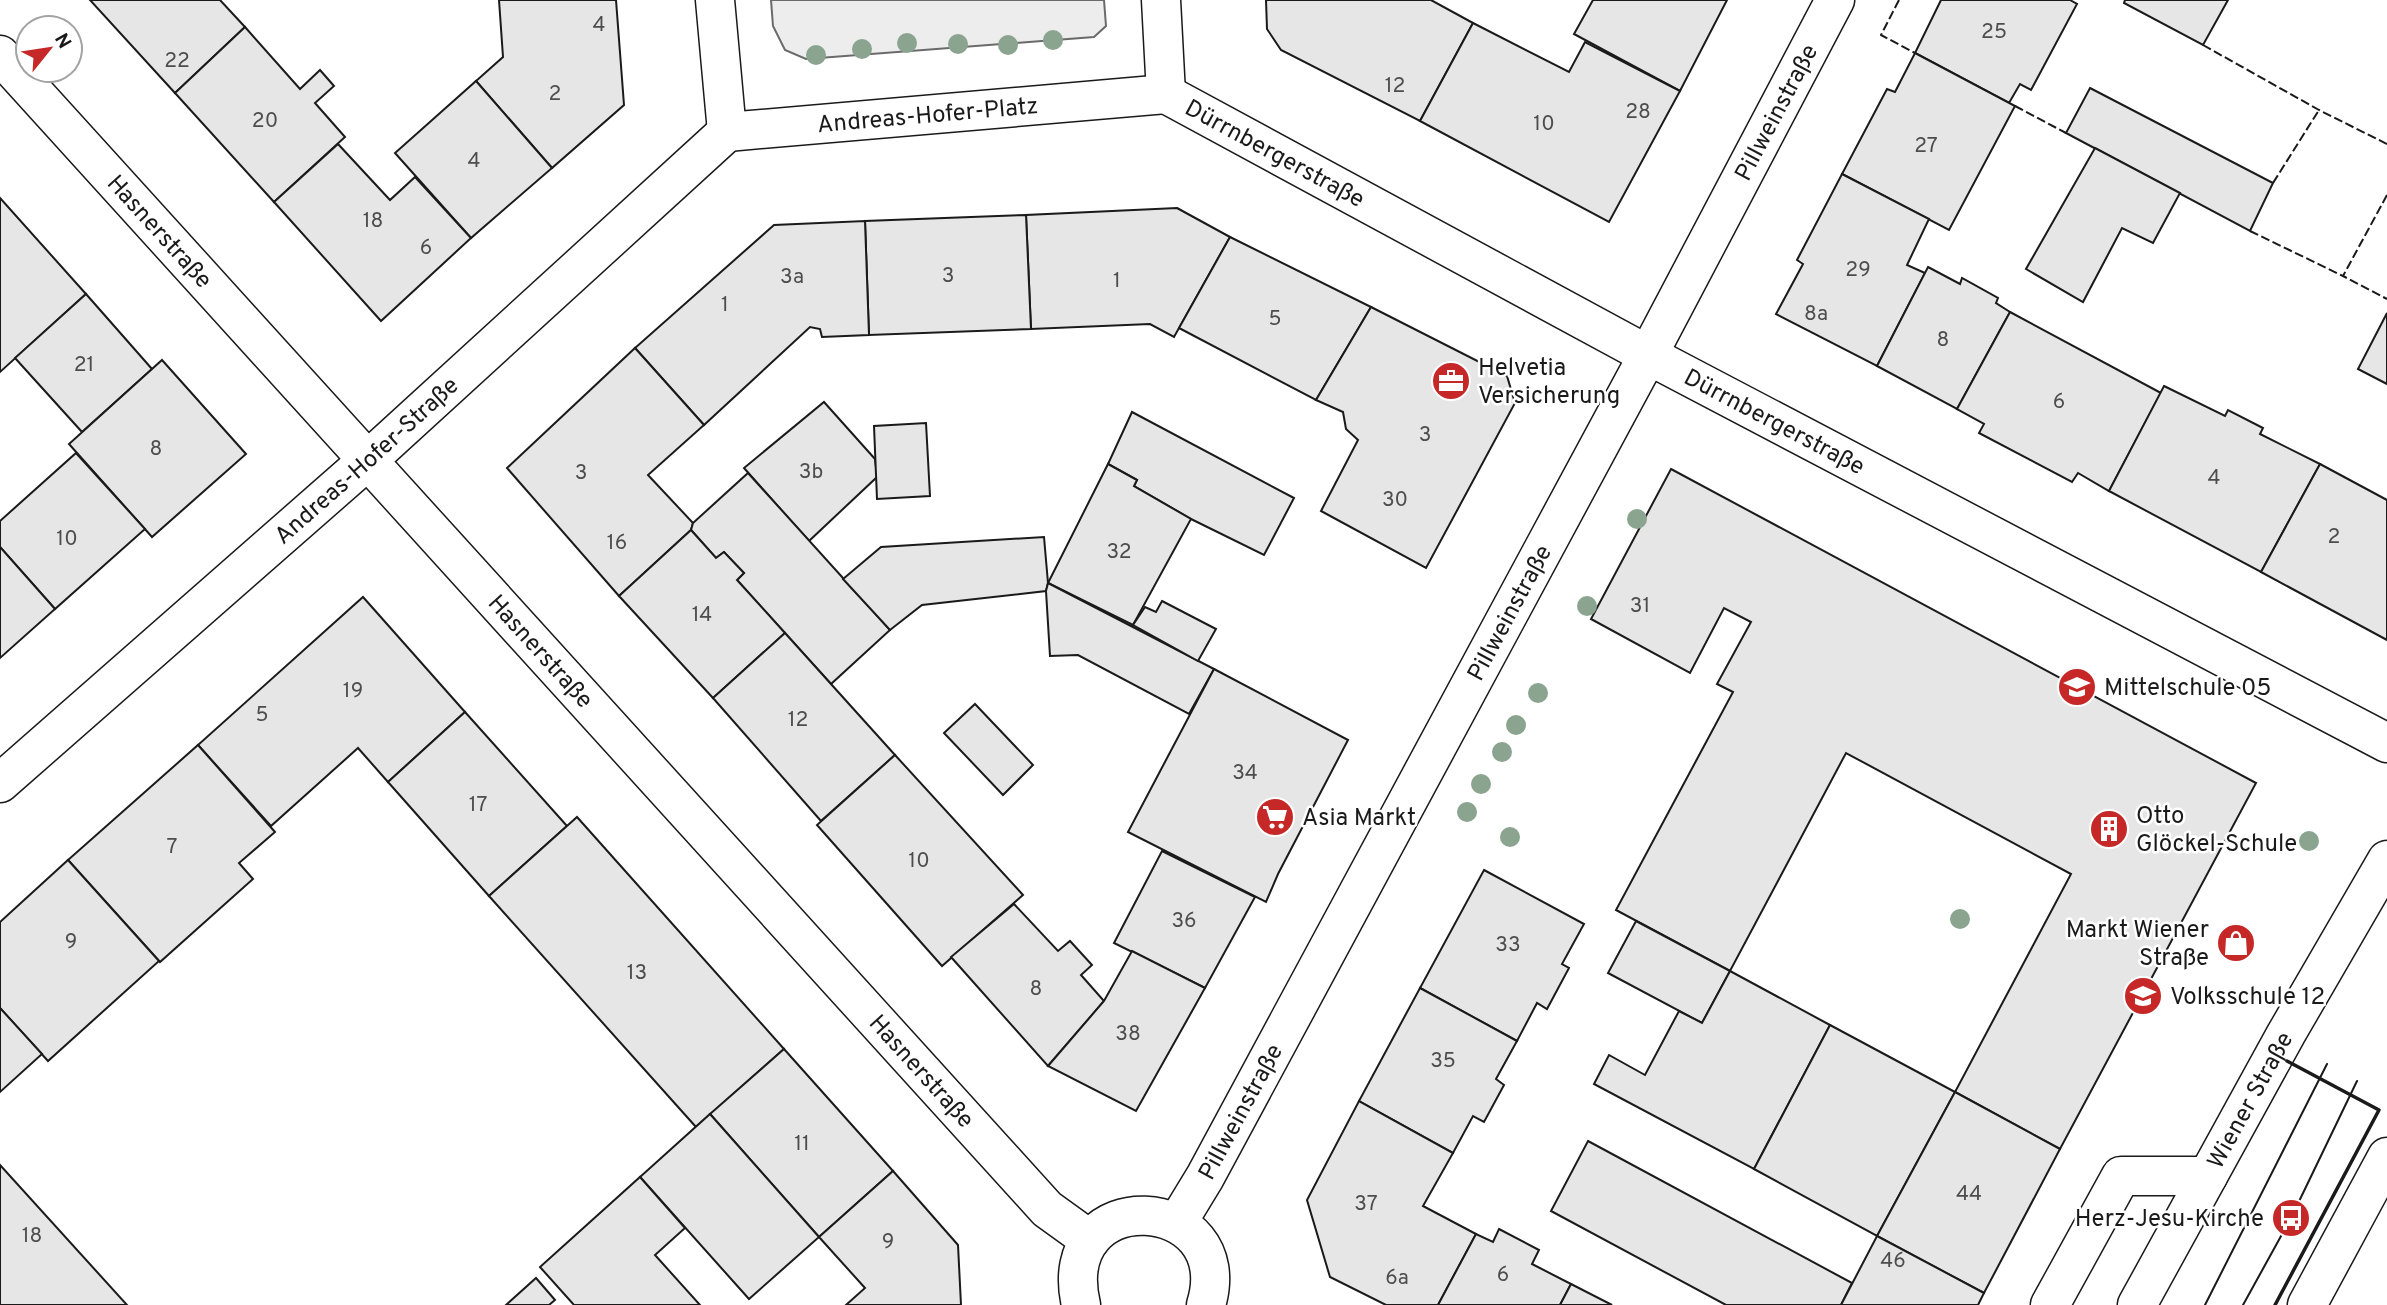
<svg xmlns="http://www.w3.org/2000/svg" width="2387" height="1305" viewBox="0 0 2387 1305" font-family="Overpass,sans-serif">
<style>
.green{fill:#ededed;stroke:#6a6a6a;stroke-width:2}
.building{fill:#e6e6e6;stroke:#1a1a1a;stroke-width:2}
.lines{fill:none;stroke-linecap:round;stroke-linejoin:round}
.minor-casing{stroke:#1a1a1a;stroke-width:41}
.major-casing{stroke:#1a1a1a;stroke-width:41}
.minor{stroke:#fff;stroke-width:38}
.major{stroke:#fff;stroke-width:38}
.tram{stroke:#1a1a1a;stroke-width:2}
.fence{stroke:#1a1a1a;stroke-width:2;stroke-dasharray:9 3.5;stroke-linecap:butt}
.wall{stroke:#1a1a1a;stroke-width:3.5}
.tree{fill:#8aa48f}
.labels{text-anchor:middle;stroke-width:5;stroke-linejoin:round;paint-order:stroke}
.number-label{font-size:21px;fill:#4d4d4d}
.street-label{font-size:24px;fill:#1a1a1a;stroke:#fff}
.poi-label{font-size:24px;fill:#1a1a1a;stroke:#fff;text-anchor:start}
</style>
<rect width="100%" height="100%" fill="#fff"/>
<path class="green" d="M771,0H1104L1106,26L1094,37L806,59L785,50L773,26Z"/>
<g class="building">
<path d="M90,0H220L245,27L175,93Z"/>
<path d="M499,0H616L624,105L552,168L476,81L503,57Z"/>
<path d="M1266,0H1431L1473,23L1420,121L1281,50L1267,29Z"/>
<path d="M1593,0H1727L1680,91L1574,34Z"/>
<path d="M1941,0H2070L2077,4L2031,90L2020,84L2009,103L1915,53Z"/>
<path d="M2125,0H2228L2203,45L2124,3Z"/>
<path d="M1473,23L1569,72L1585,42L1680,91L1609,222L1420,121Z"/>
<path d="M245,27L300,89L320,70L334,86L315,103L345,137L274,202L175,93Z"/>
<path d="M1915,53L2015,106L1949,230L1842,174L1887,89L1895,92Z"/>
<path d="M476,81L552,168L471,238L395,153Z"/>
<path d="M2090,88L2273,183L2250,231L2066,133Z"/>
<path d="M338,144L390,200L415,177L471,238L381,321L274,202Z"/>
<path d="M2095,148L2180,193L2153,243L2122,228L2083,302L2026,269Z"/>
<path d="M1842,174L1929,219L1907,265L1925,273L1877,366L1776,314L1803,264L1797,260Z"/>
<path d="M0,198L86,294L0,372Z"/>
<path d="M1177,208L1230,237L1174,337L1150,324L1031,329L1026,215Z"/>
<path d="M1026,215L1031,329L869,335L865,221Z"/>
<path d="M865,221L869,335L822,337L820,329L810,327L704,425L635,348L774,225Z"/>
<path d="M1230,237L1371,307L1316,400L1179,328Z"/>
<path d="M1928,267L1960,284L1962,278L1998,298L1996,303L2010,312L1957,409L1877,366Z"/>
<path d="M86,294L152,369L82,432L15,358Z"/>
<path d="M1371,307L1507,376L1515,403L1426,568L1321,511L1358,440L1346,429L1343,412L1316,400Z"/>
<path d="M2010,312L2161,393L2109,491L2078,473L2072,482L1979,433L1984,424L1957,409Z"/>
<path d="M2387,313V384L2358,369Z"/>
<path d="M635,348L704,425L648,475L693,523L691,530L619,596L507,468Z"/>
<path d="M162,360L246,454L152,537L69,444Z"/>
<path d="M2164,386L2225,416L2228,410L2263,428L2260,434L2320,464L2261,572L2109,491Z"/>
<path d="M824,402L875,459L877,477L809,541L744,468Z"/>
<path d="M1132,412L1294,498L1264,555L1191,519L1134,486L1137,480L1108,464Z"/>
<path d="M926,423L930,496L877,499L874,426Z"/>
<path d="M76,453L145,529L55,609L0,547V521Z"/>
<path d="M1108,464L1137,480L1134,486L1191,519L1133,625L1048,583Z"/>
<path d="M2320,464L2387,500V640L2261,572Z"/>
<path d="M1671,469L2256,783L2060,1149L1955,1092L2071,874L1846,753L1730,971L1616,910L1733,692L1717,684L1751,622L1724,608L1690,673L1591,619Z"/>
<path d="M748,473L890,630L831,684L737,580L744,573L724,552L716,558L691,530L693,523Z"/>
<path d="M691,530L716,558L724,552L744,573L737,580L785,633L713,698L619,596Z"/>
<path d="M1044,537L1048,583L1046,591L922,605L890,630L843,579L881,547Z"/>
<path d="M0,547L55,609L0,658Z"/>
<path d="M1048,583L1214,669L1189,714L1078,655L1050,656L1046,591Z"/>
<path d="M363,597L465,712L388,782L358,748L271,826L198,745Z"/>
<path d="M1162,601L1216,629L1198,661L1133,625L1145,607L1156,612Z"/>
<path d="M785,633L895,755L821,821L713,698Z"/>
<path d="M1214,669L1348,740L1278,874L1266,902L1128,832Z"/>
<path d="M975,704L1033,765L1003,795L944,733Z"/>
<path d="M465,712L567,826L489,896L388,782Z"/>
<path d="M198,745L275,832L239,863L253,879L160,962L68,860Z"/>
<path d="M895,755L1023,895L942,966L817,825Z"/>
<path d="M577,817L784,1049L696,1127L489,896Z"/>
<path d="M1162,851L1255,897L1205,988L1114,943Z"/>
<path d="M68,860L159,961L48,1061L0,1008V922Z"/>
<path d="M1484,870L1584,924L1562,964L1569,968L1547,1009L1537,1003L1517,1041L1420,988Z"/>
<path d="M1014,904L1058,951L1070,941L1092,965L1081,975L1104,1001L1048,1066L951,957Z"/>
<path d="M1636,921L1730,971L1702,1023L1608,973Z"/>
<path d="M1132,951L1205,988L1136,1111L1048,1066L1104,1001Z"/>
<path d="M1730,971L1830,1025L1754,1169L1594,1084L1609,1055L1645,1075L1679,1011L1702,1023Z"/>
<path d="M1420,988L1517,1041L1496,1079L1504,1085L1484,1122L1473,1116L1453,1153L1359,1101Z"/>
<path d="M0,1008L42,1054L0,1092Z"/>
<path d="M1830,1025L1955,1092L1877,1236L1754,1169Z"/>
<path d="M784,1049L893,1171L819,1237L710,1114Z"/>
<path d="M1955,1092L2060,1149L1984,1293L1877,1236Z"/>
<path d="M1359,1101L1453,1153L1423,1206L1476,1234L1438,1305H1386L1330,1277L1307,1200Z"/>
<path d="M710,1114L819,1237L749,1299L640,1177Z"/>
<path d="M1588,1141L1852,1283L1841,1305H1726L1551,1211Z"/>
<path d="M0,1165L127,1305H0Z"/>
<path d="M893,1171L958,1245L961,1305H846L865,1288L819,1237Z"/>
<path d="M640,1177L685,1228L655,1255L700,1305H574L540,1267Z"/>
<path d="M1499,1229L1539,1250L1532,1264L1571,1284L1560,1305H1438L1476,1234L1493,1242Z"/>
<path d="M1877,1236L1984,1293L1978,1305H1841Z"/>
<path d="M536,1278L555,1300L549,1305H506Z"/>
<path d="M1571,1284L1612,1305H1560Z"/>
</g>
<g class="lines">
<defs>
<g id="minor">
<path id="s1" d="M715,0L727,132L1166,94L1161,0"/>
<path id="s2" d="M0,55L1047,1209L1090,1240"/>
<path id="s3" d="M1166,94L1648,355L2387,743"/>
<path id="s4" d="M0,783L368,460L727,132"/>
<path id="s5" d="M1177,1223L1205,1177L1648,355L1835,0"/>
<path d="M1081,1305C1052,1180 1240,1192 1206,1305"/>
<path d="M2050,1305L2121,1176H2208"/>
</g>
<g id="major">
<path id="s6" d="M2137,1305L2286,1034L2387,860"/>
<path d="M2307,1305L2387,1157"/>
</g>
</defs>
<use href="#minor" class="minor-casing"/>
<use href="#major" class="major-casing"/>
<use href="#minor" class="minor"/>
<use href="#major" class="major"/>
<g class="tram">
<path d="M2205,1305L2327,1064"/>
<path d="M2243,1305L2291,1218L2357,1081"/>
</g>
<g class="fence">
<path d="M1899,0L1881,35L1915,53"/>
<path d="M2203,45L2319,110L2387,144"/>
<path d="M2015,106L2066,133"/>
<path d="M2273,183L2319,110"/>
<path d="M2387,195L2343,276L2387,299"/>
<path d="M2250,231L2343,276"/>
</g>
<path class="wall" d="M2275,1305L2379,1110L2287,1061"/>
</g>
<g class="tree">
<circle cx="1053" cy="40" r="10"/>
<circle cx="907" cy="43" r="10"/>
<circle cx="958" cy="44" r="10"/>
<circle cx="1008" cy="45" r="10"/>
<circle cx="862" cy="49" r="10"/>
<circle cx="816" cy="55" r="10"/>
<circle cx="1637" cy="519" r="10"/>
<circle cx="1587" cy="606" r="10"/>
<circle cx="1538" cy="693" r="10"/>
<circle cx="1516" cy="725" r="10"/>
<circle cx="1502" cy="752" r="10"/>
<circle cx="1481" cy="784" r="10"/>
<circle cx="1467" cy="812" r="10"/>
<circle cx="1510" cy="837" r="10"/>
<circle cx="2309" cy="841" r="10"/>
<circle cx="1960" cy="919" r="10"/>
</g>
<defs>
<symbol id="office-disc" viewBox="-11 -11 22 22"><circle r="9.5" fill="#c62828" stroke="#fff"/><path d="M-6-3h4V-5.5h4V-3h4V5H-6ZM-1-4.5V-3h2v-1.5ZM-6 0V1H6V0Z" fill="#fff"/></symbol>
<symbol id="school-disc" viewBox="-11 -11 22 22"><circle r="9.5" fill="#c62828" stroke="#fff"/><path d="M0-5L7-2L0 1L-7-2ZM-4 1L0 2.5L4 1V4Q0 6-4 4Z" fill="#fff"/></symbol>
<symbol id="supermarket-disc" viewBox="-11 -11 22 22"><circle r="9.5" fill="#c62828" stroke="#fff"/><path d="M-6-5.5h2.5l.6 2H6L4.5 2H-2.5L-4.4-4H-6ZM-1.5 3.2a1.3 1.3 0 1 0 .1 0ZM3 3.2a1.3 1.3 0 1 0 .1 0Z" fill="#fff"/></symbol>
<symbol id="building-disc" viewBox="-11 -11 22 22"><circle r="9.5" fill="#c62828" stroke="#fff"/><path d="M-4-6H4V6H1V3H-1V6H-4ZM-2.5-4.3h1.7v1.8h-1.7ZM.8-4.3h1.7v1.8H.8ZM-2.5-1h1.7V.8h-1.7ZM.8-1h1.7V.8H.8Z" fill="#fff"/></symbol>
<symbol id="shop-disc" viewBox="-11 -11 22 22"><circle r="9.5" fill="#c62828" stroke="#fff"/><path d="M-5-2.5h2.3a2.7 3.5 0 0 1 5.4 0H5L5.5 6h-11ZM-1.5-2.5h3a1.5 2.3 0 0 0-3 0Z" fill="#fff"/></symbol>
<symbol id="bus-disc" viewBox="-11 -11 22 22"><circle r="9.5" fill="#c62828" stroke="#fff"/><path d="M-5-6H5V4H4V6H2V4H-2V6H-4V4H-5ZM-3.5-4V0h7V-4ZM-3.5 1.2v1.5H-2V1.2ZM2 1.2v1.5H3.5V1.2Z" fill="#fff"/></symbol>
</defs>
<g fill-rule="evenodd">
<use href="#office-disc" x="1429" y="359" width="44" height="44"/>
<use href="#school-disc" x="2055" y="665" width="44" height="44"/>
<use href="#supermarket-disc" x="1253" y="795" width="44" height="44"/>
<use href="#building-disc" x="2087" y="807" width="44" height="44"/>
<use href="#shop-disc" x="2214" y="921" width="44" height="44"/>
<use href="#school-disc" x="2121" y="974" width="44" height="44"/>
<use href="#bus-disc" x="2269" y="1196" width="44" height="44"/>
</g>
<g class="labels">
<g class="number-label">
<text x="599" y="31">4</text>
<text x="1994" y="38">25</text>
<text x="177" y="67">22</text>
<text x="1395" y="92">12</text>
<text x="555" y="100">2</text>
<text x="1638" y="118">28</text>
<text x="265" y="127">20</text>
<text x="1544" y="130">10</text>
<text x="1926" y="152">27</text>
<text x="474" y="167">4</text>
<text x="373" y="227">18</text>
<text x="426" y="254">6</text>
<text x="1858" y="276">29</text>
<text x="948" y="282">3</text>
<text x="792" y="283">3a</text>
<text x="1117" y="287">1</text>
<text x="725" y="311">1</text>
<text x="1816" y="320">8a</text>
<text x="1275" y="325">5</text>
<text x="1943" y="346">8</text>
<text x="84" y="371">21</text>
<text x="2059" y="408">6</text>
<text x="1425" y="441">3</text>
<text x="156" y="455">8</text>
<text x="811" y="478">3b</text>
<text x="581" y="479">3</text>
<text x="2214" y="484">4</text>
<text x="1395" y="506">30</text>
<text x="2334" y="543">2</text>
<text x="67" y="545">10</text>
<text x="617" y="549">16</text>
<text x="1119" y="558">32</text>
<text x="1640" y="612">31</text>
<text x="702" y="621">14</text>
<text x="353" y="697">19</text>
<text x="262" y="721">5</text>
<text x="798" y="726">12</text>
<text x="1245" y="779">34</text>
<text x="478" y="811">17</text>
<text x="172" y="853">7</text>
<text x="919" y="867">10</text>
<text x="1184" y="927">36</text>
<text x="71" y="948">9</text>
<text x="1508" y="951">33</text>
<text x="637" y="979">13</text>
<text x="1036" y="995">8</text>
<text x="1128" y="1040">38</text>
<text x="1443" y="1067">35</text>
<text x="802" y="1150">11</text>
<text x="1969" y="1200">44</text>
<text x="1366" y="1210">37</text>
<text x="32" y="1242">18</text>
<text x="888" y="1248">9</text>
<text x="1893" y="1267">46</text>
<text x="1503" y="1281">6</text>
<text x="1397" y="1284">6a</text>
</g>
<g class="street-label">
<text dy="8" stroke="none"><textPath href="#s5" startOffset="1262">Pillweinstraße</textPath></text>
<text dy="8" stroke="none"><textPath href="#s1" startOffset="334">Andreas-Hofer-Platz</textPath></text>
<text dy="8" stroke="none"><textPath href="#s3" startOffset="124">Dürrnbergerstraße</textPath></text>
<text dy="8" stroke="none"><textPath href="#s2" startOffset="238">Hasnerstraße</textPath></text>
<text dy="8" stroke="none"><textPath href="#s3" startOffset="691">Dürrnbergerstraße</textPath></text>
<text dy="8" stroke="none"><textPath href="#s4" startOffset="488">Andreas-Hofer-Straße</textPath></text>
<text dy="8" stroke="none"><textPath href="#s5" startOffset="695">Pillweinstraße</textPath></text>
<text dy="8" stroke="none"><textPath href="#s2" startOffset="805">Hasnerstraße</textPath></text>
<text dy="8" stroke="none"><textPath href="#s2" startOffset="1372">Hasnerstraße</textPath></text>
<text dy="8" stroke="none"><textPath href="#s6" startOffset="234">Wiener Straße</textPath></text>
<text dy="8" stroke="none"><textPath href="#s5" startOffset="128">Pillweinstraße</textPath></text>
</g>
<g class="poi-label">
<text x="1478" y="375">Helvetia<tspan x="1478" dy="28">Versicherung</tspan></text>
<text x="2104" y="695">Mittelschule 05</text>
<text x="2136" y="823">Otto<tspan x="2136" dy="28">Glöckel-Schule</tspan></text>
<text x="1302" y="825">Asia Markt</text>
<text x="2209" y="937" text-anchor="end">Markt Wiener<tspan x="2209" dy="28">Straße</tspan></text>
<text x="2170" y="1004">Volksschule 12</text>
<text x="2264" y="1226" text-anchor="end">Herz-Jesu-Kirche</text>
</g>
</g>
<g transform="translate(49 49) rotate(60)"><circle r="33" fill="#ffffff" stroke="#a3a3a3" stroke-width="2"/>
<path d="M0-5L12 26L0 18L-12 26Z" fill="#c62828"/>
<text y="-10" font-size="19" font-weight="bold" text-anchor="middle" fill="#1a1a1a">N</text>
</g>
</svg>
